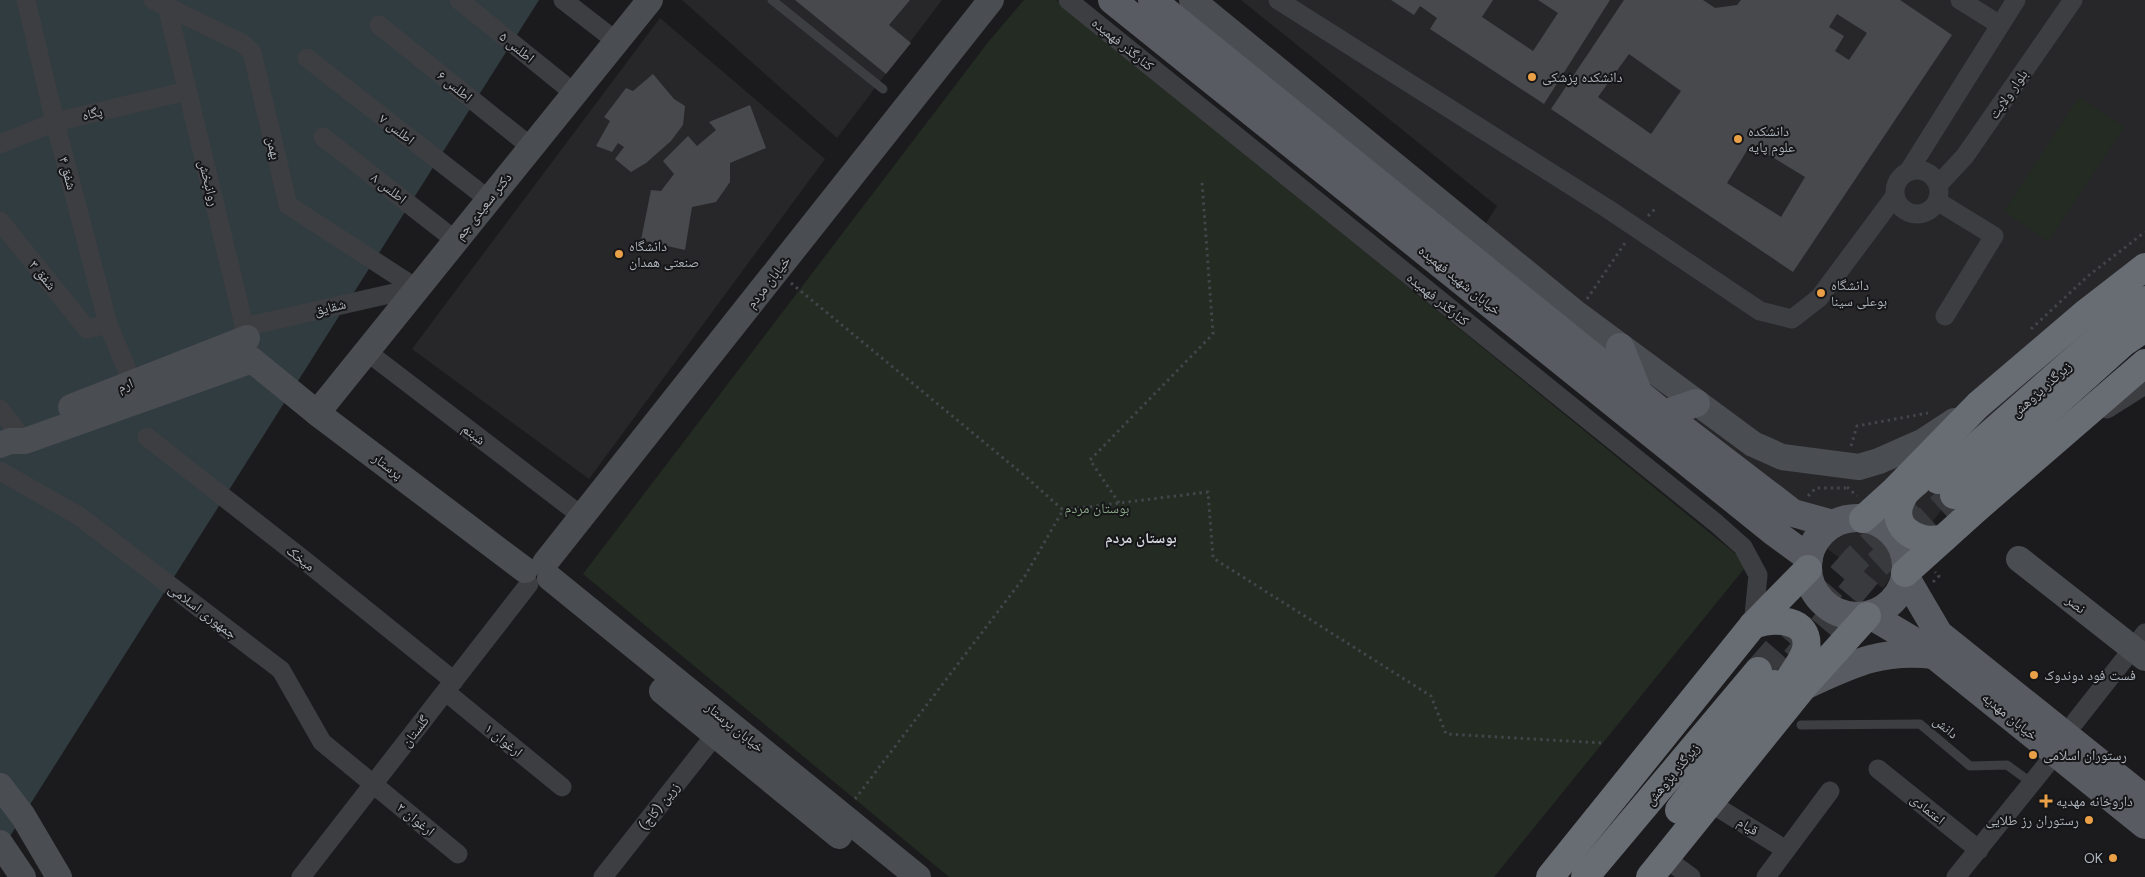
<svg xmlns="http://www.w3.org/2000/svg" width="2145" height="877" viewBox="0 0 2145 877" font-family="'DM Sans','Noto Naskh Arabic',sans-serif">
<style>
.built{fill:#27272a}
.green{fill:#232b23}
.water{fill:#313c41}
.building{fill:#48494d;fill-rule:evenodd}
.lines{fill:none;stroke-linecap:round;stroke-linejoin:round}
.highway-tunnel{stroke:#383a3d;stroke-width:28;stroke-dasharray:28 14;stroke-linecap:butt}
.path{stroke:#424549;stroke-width:3;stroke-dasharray:2.5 4;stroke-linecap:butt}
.lane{stroke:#3c3e42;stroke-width:9}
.street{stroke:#3c3e42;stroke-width:19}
.secondary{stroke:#4a4d52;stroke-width:26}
.primary{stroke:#585b61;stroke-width:28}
.highway{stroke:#686c73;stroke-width:28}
.poi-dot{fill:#eaa046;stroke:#161618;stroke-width:2}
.labels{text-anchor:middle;stroke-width:4;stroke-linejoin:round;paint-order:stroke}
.street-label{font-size:14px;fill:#aeb4bc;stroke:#161618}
.poi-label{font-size:14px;fill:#aeb4bc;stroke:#161618;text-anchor:start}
.park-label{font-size:14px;fill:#88a686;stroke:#161618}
.neighbourhood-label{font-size:15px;font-weight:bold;fill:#cfd2d8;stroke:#161618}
</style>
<rect width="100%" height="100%" fill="#1b1b1d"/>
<g class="built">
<path d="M682,0H942L837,138Z"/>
<path d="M1241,0H2145V322L1990,445L1883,588L1754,498L1460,264L1497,206Z"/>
<path d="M660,18L825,159L589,479L412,349Z"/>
</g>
<g class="green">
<path d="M1024,0H1056L1748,564L1494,877H949L583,574L989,41Z"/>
<path d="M2079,97L2124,127L2048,241L2004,211Z"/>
</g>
<path class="water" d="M0,0H539L0,852Z"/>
<g class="building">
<path d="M795,0H910L889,25L911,43L886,74Z"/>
<path d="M1391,0H1493L1482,17L1533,51L1558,13L1538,0H1610L1544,104L1430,29L1437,18L1420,6L1414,15Z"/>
<path d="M1624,0H1703L1715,8L1737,5L1741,0H1900L1952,35L1793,272L1551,109ZM1837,14L1867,33L1849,60L1835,51L1844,36L1829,27ZM1629,54L1681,91L1651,134L1598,97ZM1751,144L1805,177L1781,217L1727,183Z"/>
<path d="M653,74L674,99L685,106L683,125L671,141L646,163L631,172L615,159L624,147L618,143L612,152L596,146L610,121L604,117L626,88L633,91Z"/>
<path d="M750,105L766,148L730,163V182L716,202L692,207L685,250L641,240L651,190L661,191L674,174L663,161L688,136L697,146L716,130L709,122Z"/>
</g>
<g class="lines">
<g class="highway-tunnel">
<path d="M1795,660L1869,572L1954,495"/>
<path d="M1758,671L1856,559L1914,503"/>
</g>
<g class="path">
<path d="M1648,216L1655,209"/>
<path d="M791,283L1025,476L1063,510"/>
<path d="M1587,299L1627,240"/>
<path d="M2031,329L2088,276L2145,232"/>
<path d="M1851,446L1857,426L1928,413"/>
<path d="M1847,487L1857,496"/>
<path d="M1808,496L1816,488H1846"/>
<path d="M1119,503L1090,460L1213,334L1202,182"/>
<path d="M1933,582L1939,576L1935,572"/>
<path d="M855,799L1025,576L1063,510L1208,492L1213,558L1431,696L1446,734L1603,743"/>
</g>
<g class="lane">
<path d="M772,0L883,89"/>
<path d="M1801,725L1920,724L1970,766L2007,765L2032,783"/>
</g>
<g class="street">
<path d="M153,0L242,43L252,52L288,205L416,288"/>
<path d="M459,0L574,93"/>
<path d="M563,0L616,41"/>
<path d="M1068,0L1716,523L1743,547L1758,575L1753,625"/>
<path d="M1278,0L1608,209L1760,311L1792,319L1819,298L1895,196"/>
<path d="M1960,0L2000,25"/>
<path d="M167,6L250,350"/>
<path d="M379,25L531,147"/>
<path d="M307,58L488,199"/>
<path d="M323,137L455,240"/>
<path d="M0,144L55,122L187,91"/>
<circle cx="1917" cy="192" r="22"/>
<path d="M1908,172L2016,0"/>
<path d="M1938,185L1965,156L2073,0"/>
<path d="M1937,201L1994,236L1945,316"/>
<path d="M0,221L87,329L108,324L55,122L26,0"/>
<path d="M108,324L132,382"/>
<path d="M244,327L416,288"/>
<path d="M366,351L583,517"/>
<path d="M0,409L16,430"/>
<path d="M2107,409L2145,385"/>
<path d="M147,437L304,560L454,681"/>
<path d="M0,471L79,516L281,670L322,742L458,854"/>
<path d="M446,692L562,787"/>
<path d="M2075,722L2145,633"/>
<path d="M1878,769L1979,850"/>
<path d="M1709,802L1786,850"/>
<path d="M1665,858L1691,877"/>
<path d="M301,877L529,584"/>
<path d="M603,877L715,735"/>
<path d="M1766,877L1830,791"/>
<path d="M1956,877L2056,753"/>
</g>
<g class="secondary">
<path d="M1192,0L1577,314L1753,444L1782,457L1859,467L1879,461L1922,442L1954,421"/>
<path d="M71,407L247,338"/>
<path d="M317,413L650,0"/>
<path d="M0,445L10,441H25L252,360L317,413L525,570"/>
<path d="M2019,559L2145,658"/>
<path d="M545,563L991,0"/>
<path d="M550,578L918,877"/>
<path d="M662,691L839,836"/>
<path d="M0,786L23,816L59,877"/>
<path d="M0,843L23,877"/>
</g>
<g class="primary">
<path d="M1112,0L1775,533L1809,558"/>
<path d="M1152,0L1664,414L1793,513L1833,524"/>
<path d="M1620,347L1638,392"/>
<path d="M1664,414L1696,403"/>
<circle cx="1857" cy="567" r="49"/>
<path d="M1905,576L1939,634L2145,799"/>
<path d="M1870,615L1924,647L2145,825"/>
<path d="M1804,686C1852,664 1880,649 1934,655"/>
</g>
<g class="highway">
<path d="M1938,480L2109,329L2145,300"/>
<path d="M1918,481C1914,485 1907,490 1904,495C1885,525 1916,546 1944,538"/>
<path d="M1954,495L2123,343L2145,328"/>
<path d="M1863,519L1895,490L1978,405L2087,312L2145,267"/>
<path d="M1905,573L1975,510L2145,363"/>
<path d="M1753,625C1773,618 1811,617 1806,649C1803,662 1787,681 1779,693"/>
<path d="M1679,810L1774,684"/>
<path d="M1550,877L1753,625L1808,569"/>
<path d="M1585,877L1758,671"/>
<path d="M1650,877L1804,686L1867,616"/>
</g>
</g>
<g class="poi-dot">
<circle cx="1532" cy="77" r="5"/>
<circle cx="1738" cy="139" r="5"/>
<circle cx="619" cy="254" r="5"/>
<circle cx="1821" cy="293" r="5"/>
<circle cx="2034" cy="675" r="5"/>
<circle cx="2033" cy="755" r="5"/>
<path d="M2043.5 793.5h5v5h5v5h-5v5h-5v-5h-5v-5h5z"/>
<circle cx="2089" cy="820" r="5"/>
<circle cx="2113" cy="858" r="5"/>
</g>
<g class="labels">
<g class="street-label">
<text transform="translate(1123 44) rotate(39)" y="5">کنارگذر فهمیده</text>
<text transform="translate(517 47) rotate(39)" y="5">اطلس ۵</text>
<text transform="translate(455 86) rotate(39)" y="5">اطلس ۶</text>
<text transform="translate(2008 94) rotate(-55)" y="5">بلوار ولایت</text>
<text transform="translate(92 113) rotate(-13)" y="5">پگاه</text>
<text transform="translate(397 129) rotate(38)" y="5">اطلس ۷</text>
<text transform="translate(274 148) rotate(77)" y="5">بهمن</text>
<text transform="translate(68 173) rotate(75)" y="5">شفق ۴</text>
<text transform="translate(209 183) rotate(76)" y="5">روانبخش</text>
<text transform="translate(389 188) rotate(38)" y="5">اطلس ۸</text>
<text transform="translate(483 206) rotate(-51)" y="5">دکتر سعیدی جم</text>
<text transform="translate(43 275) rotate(51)" y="5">شفق ۳</text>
<text transform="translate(1460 280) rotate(39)" y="5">خیابان شهید فهمیده</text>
<text transform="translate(768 282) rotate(-52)" y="5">خیابان مردم</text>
<text transform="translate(1438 299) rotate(39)" y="5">کنارگذر فهمیده</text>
<text transform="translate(330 307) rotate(-13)" y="5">شقایق</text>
<text transform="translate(125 385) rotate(-22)" y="5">ارم</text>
<text transform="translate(2041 389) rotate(-42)" y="5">زیرگذر پژوهش</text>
<text transform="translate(474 434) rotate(37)" y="5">شبنم</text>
<text transform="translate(388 466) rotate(37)" y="5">پرستار</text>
<text transform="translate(301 558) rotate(38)" y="5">میخک</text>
<text transform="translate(2076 604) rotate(38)" y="5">نصر</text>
<text transform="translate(203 611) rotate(37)" y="5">جمهوری اسلامی</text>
<text transform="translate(2010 716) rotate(39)" y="5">خیابان مهدیه</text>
<text transform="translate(735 727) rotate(39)" y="5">خیابان پرستار</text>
<text transform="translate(1946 727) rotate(40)" y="5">دانش</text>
<text transform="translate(415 731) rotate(-52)" y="5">گلستان</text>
<text transform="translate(504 740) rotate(39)" y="5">ارغوان ۱</text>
<text transform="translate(1672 774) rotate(-50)" y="5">زیرگذر پژوهش</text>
<text transform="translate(659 806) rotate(-52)" y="5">زرین (کاج)</text>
<text transform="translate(1928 809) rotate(39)" y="5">اعتمادی</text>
<text transform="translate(416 819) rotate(39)" y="5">ارغوان ۲</text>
<text transform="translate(1748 826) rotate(32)" y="5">قیام</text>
</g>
<g class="poi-label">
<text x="1542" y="82">دانشکده پزشکی</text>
<text x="1748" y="136">دانشکده<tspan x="1748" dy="16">علوم پایه</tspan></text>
<text x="629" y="251">دانشگاه<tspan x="629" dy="16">صنعتی همدان</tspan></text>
<text x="1831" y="290">دانشگاه<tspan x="1831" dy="16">بوعلی سینا</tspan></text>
<text x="2044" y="680">فست فود دوندوک</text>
<text x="2043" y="760">رستوران اسلامی</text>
<text x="2056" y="806">داروخانه مهدیه</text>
<text x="2079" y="825" text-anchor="end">رستوران رز طلایی</text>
<text x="2103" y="863" text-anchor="end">OK</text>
</g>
<g class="park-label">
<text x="1097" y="513">بوستان مردم</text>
</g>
<g class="neighbourhood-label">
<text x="1141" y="543">بوستان مردم</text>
</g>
</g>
</svg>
